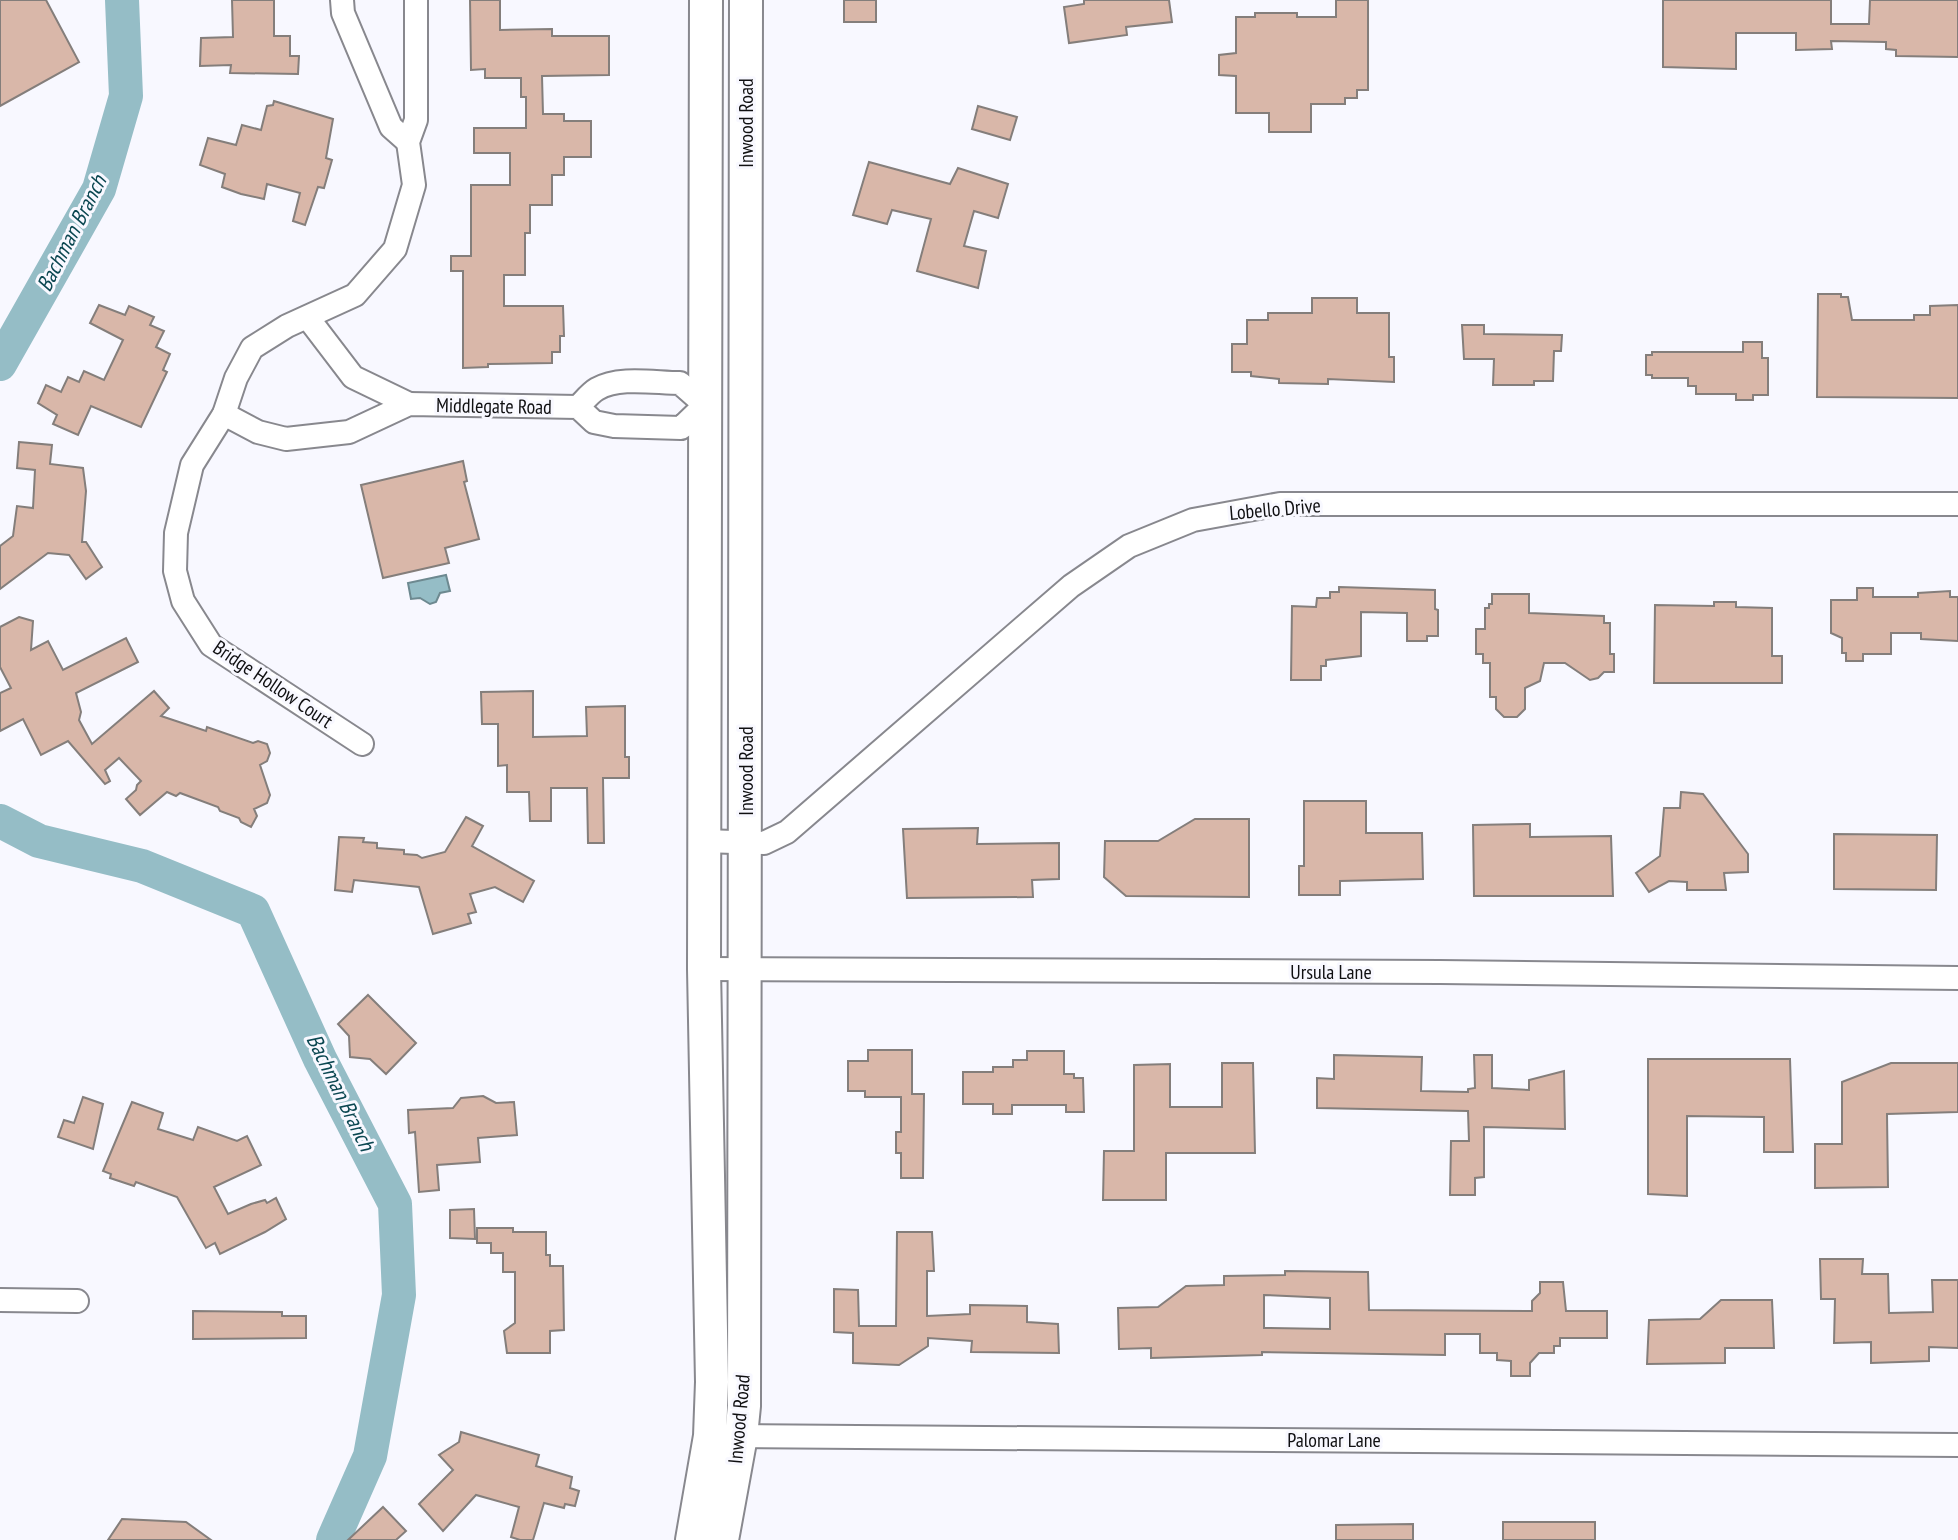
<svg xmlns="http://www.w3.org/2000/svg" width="1958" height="1540" viewBox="0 0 1958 1540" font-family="'PT Sans Narrow',sans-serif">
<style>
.water{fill:#95bdc6;stroke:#6d8990;stroke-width:2}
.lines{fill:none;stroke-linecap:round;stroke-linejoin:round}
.river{stroke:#95bdc6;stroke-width:34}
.building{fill:#d9b7a9;stroke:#847e7b;stroke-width:2;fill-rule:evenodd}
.minor-casing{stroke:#88888e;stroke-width:26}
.secondary-casing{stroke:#88888e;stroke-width:36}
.minor{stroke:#fff;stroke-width:22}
.secondary{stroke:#fff;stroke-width:32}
.labels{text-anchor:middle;stroke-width:6;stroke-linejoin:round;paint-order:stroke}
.street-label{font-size:20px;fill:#0f0f11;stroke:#f8f8ff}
.water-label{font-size:22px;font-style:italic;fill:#0b4751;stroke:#f8f8ff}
</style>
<rect width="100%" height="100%" fill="#f8f8ff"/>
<path class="water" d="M446,575L450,591L440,593L436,602L430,604L420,598L411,599L408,583Z"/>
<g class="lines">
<g class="river">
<path d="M0,364L99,189L126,96L122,0"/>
<path d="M0,821L39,841L142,866L253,911L320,1059L395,1204L399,1295L370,1456L333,1540"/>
</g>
</g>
<g class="building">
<path d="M0,0H46L79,62L0,106Z"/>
<path d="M232,0H274V36H290V56H299L298,74L230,73L231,65L200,66L201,38L233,37Z"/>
<path d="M470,0H500V30L552,29V36H609V75L542,76L543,114H564V121H591V157H564V175H552V205H530V233H525V275H504V306H563L564,336H560V352H552V363L488,364V367L463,368V271H451V256H471V185H510V153H474V128H526V97H521V78H485V69L471,70Z"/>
<rect x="844" y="0" width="32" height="22"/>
<path d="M1084,0H1169L1172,22L1126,27L1127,35L1069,43L1064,7L1084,4Z"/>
<path d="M1336,0H1368V90H1357V98H1345V104H1311V132H1269V113H1236V76L1219,75V55L1236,53V17H1255V13H1297V17H1336Z"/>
<path d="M1663,0H1831V24H1869L1870,0H1958V57L1896,56V50L1886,49V42L1831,41L1832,49L1796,50V33H1736V69L1663,67Z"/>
<path d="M274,101L333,119L326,158L332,160L324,188L318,187L305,225L293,221L300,193L267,184L264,199L241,194L222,187L225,174L200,165L208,138L236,145L242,125L261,130L267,106L273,105Z"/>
<path d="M978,106L1017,117L1010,140L972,129Z"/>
<path d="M869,162L950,184L958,168L1008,184L998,218L974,211L964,246L986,251L978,288L917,271L931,219L892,210L887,224L853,215Z"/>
<path d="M1818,294H1841V297H1848L1852,320H1914V315H1930V306L1958,305V398L1817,397Z"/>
<path d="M1312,298H1357V313H1389V357H1394V382L1328,379V384L1279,383V379L1251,376V372H1232V344H1247V320H1268V313H1312Z"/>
<path d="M99,305L125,315L129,306L154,317L150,325L164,331L156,347L170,354L163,370L167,372L141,427L91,406L78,435L53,424L57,415L38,403L46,385L61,392L68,377L79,382L84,371L104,380L123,340L90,323Z"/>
<path d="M1462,325H1484V334L1562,335L1561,351H1554L1553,381H1534V385H1493L1494,359H1464Z"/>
<path d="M1743,342H1762V358H1768V395H1753V400H1736V394H1696V386H1688V378H1652V375H1646V355H1652V352H1743Z"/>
<path d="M19,442L52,445L50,464L83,468L86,491L82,542H86L102,567L86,579L69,555L48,553L0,589V546L13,536L17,506L33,508L35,470L17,468Z"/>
<path d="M463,461L467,481L464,482L479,539L445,548L449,563L383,578L361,485Z"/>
<path d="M1339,587L1435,590V609L1438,610V636H1427V641H1407V613L1361,612V656L1326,660V666H1321V680H1291L1292,606L1316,607L1317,598H1330V592H1339Z"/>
<path d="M1857,588H1873V597H1918V593L1950,591V597H1958V641L1921,639V633H1891V654H1863V661H1846V653H1842V638L1831,633V600H1857Z"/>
<path d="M1492,594H1529V613L1604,616V623H1610V654H1614V672H1604L1598,678L1590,680L1565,663H1544L1540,681L1525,688V709L1517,717H1504L1496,709V697H1490V663H1483V654H1476V629H1485V608H1489V604H1492Z"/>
<path d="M1714,602H1736V607L1772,608V656H1782V683H1654L1655,605L1714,606Z"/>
<path d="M19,617L33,621L31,650L48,641L63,670L126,638L138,662L76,693L81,712L79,720L92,744L154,691L169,708L161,716L206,731L207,727L253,743L258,741L267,744L270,753L267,761L260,765L270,795L267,803L254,809L257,816L251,827L241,822L239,818L220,811L218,807L180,793L176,796L167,792L140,815L126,799L136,790L137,785L141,781L119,758L105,770L110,781L105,784L68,741L41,755L23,719L0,731V693L11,688L0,667V627Z"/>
<path d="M533,691V737L587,736L586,707L625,706V757H629V778H603L604,843H588L587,788H551V821H530L529,792H507V765L498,766V724H482L481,692Z"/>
<path d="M1681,792L1703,794L1748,854V872L1724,873L1726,890H1687V882L1669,881L1649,892L1636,873L1660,856L1664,808H1680Z"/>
<path d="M1304,801H1366V833H1422L1423,879L1340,881V895H1299V866H1304Z"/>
<path d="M466,817L483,826L472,846L534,881L523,902L495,887L470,894L476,912L468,914L471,923L433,934L419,887L354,880L352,892L335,890L339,837L364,838L363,842L377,843V848L404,850V854L417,855L422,858L445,852Z"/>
<path d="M1195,819H1249V897L1126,896L1104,877L1105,841H1158Z"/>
<path d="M1530,824V837L1611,836L1613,896H1474L1473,825Z"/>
<path d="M978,828L977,844L1059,843V879L1032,880L1033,897L907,898L903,829Z"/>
<path d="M1834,834L1937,835L1936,890L1834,889Z"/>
<path d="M368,995L416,1043L386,1074L370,1059L350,1057L349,1036L338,1024Z"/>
<path d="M868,1050H912V1094H924L923,1178H901V1153H896V1132H901V1097H865V1091H848V1061H868Z"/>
<path d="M1027,1051H1064V1074H1074V1078H1083L1084,1112H1066V1105H1012V1114H993V1104H963V1072H993V1067H1013V1060H1027Z"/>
<path d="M1334,1055L1422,1057L1421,1091L1468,1092V1089L1475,1088L1474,1055H1492V1088L1529,1090V1080L1564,1071L1565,1129L1484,1127V1177L1475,1178V1195H1450L1451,1141H1469L1468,1111L1317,1108V1078L1334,1079Z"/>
<path d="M1648,1059H1790L1793,1152H1764V1117L1687,1116V1196L1648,1194Z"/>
<path d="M1222,1063H1253L1255,1153H1166V1200H1103L1104,1151H1134V1065L1170,1064V1107H1222Z"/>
<path d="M1891,1063H1958V1112L1887,1114L1888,1187L1815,1188V1144H1842V1082Z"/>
<path d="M483,1096L496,1103L514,1102L517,1135L478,1138L480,1162L437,1165L439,1190L419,1192L415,1132L409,1133L408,1110L453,1108L461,1098Z"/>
<path d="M83,1097L103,1104L93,1149L58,1137L64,1120L74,1123Z"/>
<path d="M132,1102L163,1113L158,1129L193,1140L198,1127L237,1141L247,1136L261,1165L214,1187L228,1214L251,1204L265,1200L267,1203L276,1198L286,1219L265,1232L220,1254L215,1243L206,1248L177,1197L136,1182L134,1186L110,1178L111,1174L103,1171Z"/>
<path d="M474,1209L475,1239L450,1238V1210Z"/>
<path d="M477,1228H513V1232H546V1255H550V1266H563L564,1330L550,1331V1353H507L504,1331L515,1323V1272H503V1253H491V1243H477Z"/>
<path d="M897,1232H932L934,1271H927V1316L970,1314V1305L1027,1306V1322L1058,1324L1059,1353L971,1352L972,1341L928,1338V1346L899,1365L853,1363V1333L834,1332V1289L858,1290L859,1326H896Z"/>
<path d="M1820,1259H1863L1862,1274H1888L1889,1313L1933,1312L1932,1280H1958V1348L1929,1347V1361L1871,1363V1342L1834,1343L1835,1299H1821Z"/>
<path d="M1285,1271L1368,1272L1369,1310L1532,1311V1301L1540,1293V1282H1563L1566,1311H1607V1338H1560V1346H1554V1353H1539L1530,1363V1376H1511V1361L1497,1360V1353H1480V1334H1445V1355L1262,1352V1355L1151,1358V1348L1119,1349L1118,1308L1158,1307L1186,1286L1224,1285V1276L1285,1275ZM1264,1295L1330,1298V1329L1264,1328Z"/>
<path d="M1721,1300H1772L1774,1348H1725V1363L1647,1364L1649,1320L1700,1319Z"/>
<path d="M193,1311L282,1312V1316H306V1338L193,1339Z"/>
<path d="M461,1432L539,1455L536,1466L572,1477L570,1488L579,1491L575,1506L565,1504L564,1508L544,1503L533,1540H520L511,1537L519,1507L476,1495L443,1531L419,1504L453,1470L439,1455L459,1442Z"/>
<path d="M383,1507L406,1531L396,1540H348Z"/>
<path d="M122,1519L186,1522L211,1540H108Z"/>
<rect x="1503" y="1522" width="92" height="18"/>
<path d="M1413,1524V1540H1336V1525Z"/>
</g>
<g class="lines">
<defs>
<g id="minor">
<path d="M342,0L343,13L391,127L408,142"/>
<path d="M308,318L353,377L409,404"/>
<path d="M224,414L258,432L286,439L349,432L409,404L578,407L594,422L614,426L681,428L705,405L680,383C655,383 619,376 597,389C590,393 584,401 578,407"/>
<path d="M362,744L211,645L183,601L175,571L176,533L192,465L224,414L236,378L252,348L287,326L355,295L395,249L414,185L408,142L416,120V0"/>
<path d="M704,841L764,843L787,832L1071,586L1129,546L1193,520L1280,504H1958"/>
<path d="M704,969L1440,972L1958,978"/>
<path d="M0,1300L77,1301"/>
<path d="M727,1436L1958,1445"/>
</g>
<g id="secondary">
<path d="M692,1540L710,1436L712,1382L704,969L706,0"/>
<path d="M722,1540L741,1436L744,1406L746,0"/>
</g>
</defs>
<use href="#minor" class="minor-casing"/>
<use href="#secondary" class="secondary-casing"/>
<use href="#minor" class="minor"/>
<use href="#secondary" class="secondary"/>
</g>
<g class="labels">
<g class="street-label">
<text transform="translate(746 123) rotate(-90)" y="7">Inwood Road</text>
<text transform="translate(494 406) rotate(1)" y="7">Middlegate Road</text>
<text transform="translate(1275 509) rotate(-5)" y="7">Lobello Drive</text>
<text transform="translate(273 684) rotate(34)" y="7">Bridge Hollow Court</text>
<text transform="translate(746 771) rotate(-90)" y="7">Inwood Road</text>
<text x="1331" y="979">Ursula Lane</text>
<text transform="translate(739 1419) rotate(-85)" y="7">Inwood Road</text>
<text x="1334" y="1447">Palomar Lane</text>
</g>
<g class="water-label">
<text transform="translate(71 233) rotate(-63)" y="8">Bachman Branch</text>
<text transform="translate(341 1092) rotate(64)" y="8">Bachman Branch</text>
</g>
</g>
</svg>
